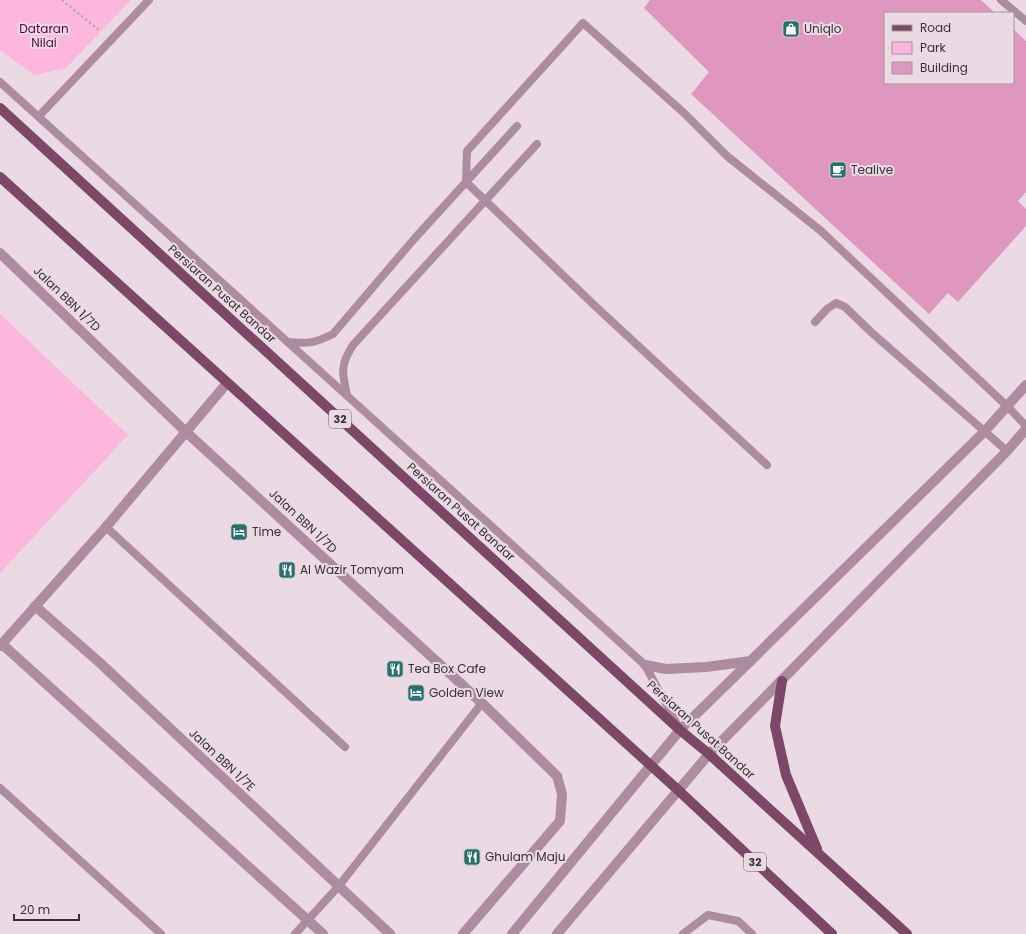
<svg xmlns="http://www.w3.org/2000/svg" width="1026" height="934" viewBox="0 0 1026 934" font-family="Poppins,sans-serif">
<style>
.green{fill:#fdb6de}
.building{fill:#df97c0}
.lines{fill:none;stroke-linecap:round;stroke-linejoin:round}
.path{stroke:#b3a5ac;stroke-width:2.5;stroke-dasharray:2 3;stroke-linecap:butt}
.service{stroke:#ac8c9e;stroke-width:8}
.minor{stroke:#ac8c9e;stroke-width:10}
.primary{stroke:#7d4767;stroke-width:10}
.labels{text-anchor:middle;stroke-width:4;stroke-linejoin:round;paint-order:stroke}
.shield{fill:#ebdae3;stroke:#6d6368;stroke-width:1}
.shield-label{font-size:11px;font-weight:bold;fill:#373034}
.park-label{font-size:12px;fill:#59013f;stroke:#ebdae3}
.poi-label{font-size:12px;fill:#373034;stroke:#ebdae3;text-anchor:start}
.street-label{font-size:12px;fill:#373034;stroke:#ebdae3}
</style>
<rect width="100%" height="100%" fill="#ebdae3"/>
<g class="green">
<path d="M0,0H131L66,68L34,75L0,50Z"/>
<path d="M0,314L128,435L0,573Z"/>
</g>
<path class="building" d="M650,0H981L995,13H885V83H1013V29L1026,41V192L1018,201L1026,209V226L958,302L948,293L929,314L691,94L709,72L644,8Z"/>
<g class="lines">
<path class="path" d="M62,0L100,31"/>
<g class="service">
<path d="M1001,0L1026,21"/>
<path d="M0,82L645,665L678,726"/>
<path d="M39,116L149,0"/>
<path d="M815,322L827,309L836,303L845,307L871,332L1007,451"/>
<path d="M288,342C308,344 315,343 333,334L415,238L517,126"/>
<path d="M347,395C342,373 340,365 353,345L537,144"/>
<path d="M767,465L594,305L466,182L467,151L583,23L684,113L727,156L821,231L1008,407L1026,426"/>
<path d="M106,527L345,747"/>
<path d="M0,788L161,934"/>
<path d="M295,934L338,887L482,703"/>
<path d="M683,934L708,915L738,921L752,934"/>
</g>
<g class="minor">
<path d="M0,253L186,432L482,703L557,776L562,794L560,821L463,934"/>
<path d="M35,606L99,662L390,934"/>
<path d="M2,644L323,934"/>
<path d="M0,646L106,527L227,383"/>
<path d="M645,665L666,669L706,667L751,661"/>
<path d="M512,934L680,730L985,431L1026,385"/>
<path d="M557,934L709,754L1007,451L1026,429"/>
</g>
<g class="primary">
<path d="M0,108L680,730L709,754L907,934"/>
<path d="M0,177L678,790L832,934"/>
<path d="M782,681L775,726L786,775L817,849"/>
</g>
</g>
<defs>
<symbol id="shop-square" viewBox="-11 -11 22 22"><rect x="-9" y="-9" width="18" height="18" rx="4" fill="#27706b" stroke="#ebdae3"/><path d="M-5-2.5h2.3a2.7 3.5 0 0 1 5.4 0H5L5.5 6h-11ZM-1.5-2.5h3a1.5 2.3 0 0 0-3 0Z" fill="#fff"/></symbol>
<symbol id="cafe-square" viewBox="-11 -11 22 22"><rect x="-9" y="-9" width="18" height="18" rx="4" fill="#27706b" stroke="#ebdae3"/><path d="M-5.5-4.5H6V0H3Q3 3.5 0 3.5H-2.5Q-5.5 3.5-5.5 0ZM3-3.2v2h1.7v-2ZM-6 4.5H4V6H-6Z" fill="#fff"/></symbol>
<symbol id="hotel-square" viewBox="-11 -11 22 22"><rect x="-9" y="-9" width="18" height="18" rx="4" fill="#27706b" stroke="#ebdae3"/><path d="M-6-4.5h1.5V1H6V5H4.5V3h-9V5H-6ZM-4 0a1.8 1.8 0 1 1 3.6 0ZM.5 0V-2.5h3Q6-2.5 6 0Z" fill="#fff"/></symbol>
<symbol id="restaurant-square" viewBox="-11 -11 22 22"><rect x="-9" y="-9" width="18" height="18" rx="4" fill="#27706b" stroke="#ebdae3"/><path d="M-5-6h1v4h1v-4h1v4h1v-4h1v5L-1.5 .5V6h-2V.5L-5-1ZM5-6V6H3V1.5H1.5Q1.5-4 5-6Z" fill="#fff"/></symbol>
</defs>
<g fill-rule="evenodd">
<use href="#shop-square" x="781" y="19" width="20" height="20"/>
<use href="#cafe-square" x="828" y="160" width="20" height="20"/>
<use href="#hotel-square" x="229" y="522" width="20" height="20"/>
<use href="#restaurant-square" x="277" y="560" width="20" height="20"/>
<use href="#restaurant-square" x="385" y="659" width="20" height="20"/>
<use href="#hotel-square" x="406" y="683" width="20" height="20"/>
<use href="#restaurant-square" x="462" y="847" width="20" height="20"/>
</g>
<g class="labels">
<g class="shield">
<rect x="329" y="410" width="22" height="18" rx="3"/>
<rect x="744" y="853" width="22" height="18" rx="3"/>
</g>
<g class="shield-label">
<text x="340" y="423">32</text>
<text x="755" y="866">32</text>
</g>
<g class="park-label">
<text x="44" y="33">Dataran<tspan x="44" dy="14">Nilai</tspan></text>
</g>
<g class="poi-label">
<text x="804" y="33">Uniqlo</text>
<text x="851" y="174">Tealive</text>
<text x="252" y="536">Time</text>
<text x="300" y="574">Al Wazir Tomyam</text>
<text x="408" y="673">Tea Box Cafe</text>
<text x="429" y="697">Golden View</text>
<text x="485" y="861">Ghulam Maju</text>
</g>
<g class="street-label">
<text transform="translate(222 294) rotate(42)" y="4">Persiaran Pusat Bandar</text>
<text transform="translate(67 299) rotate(44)" y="4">Jalan BBN 1/7D</text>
<text transform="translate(461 512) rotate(42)" y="4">Persiaran Pusat Bandar</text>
<text transform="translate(303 521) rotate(43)" y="4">Jalan BBN 1/7D</text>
<text transform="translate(701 730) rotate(42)" y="4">Persiaran Pusat Bandar</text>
<text transform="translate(222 760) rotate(43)" y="4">Jalan BBN 1/7E</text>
</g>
</g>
<rect x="884" y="12" width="130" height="72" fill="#ebdae3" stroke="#a3969d"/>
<rect x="892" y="25" width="20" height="6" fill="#7d4767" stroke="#a3969d"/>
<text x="920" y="32" font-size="12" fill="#373034">Road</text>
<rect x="892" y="42" width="20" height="12" fill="#fdb6de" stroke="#a3969d"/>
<text x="920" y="52" font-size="12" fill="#373034">Park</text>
<rect x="892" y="62" width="20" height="12" fill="#df97c0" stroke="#a3969d"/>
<text x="920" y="72" font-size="12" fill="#373034">Building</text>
<path d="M14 914v6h65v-6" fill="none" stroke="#373034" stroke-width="2"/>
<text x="20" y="914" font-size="12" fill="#373034" stroke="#ebdae3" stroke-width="3" paint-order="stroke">20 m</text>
</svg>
